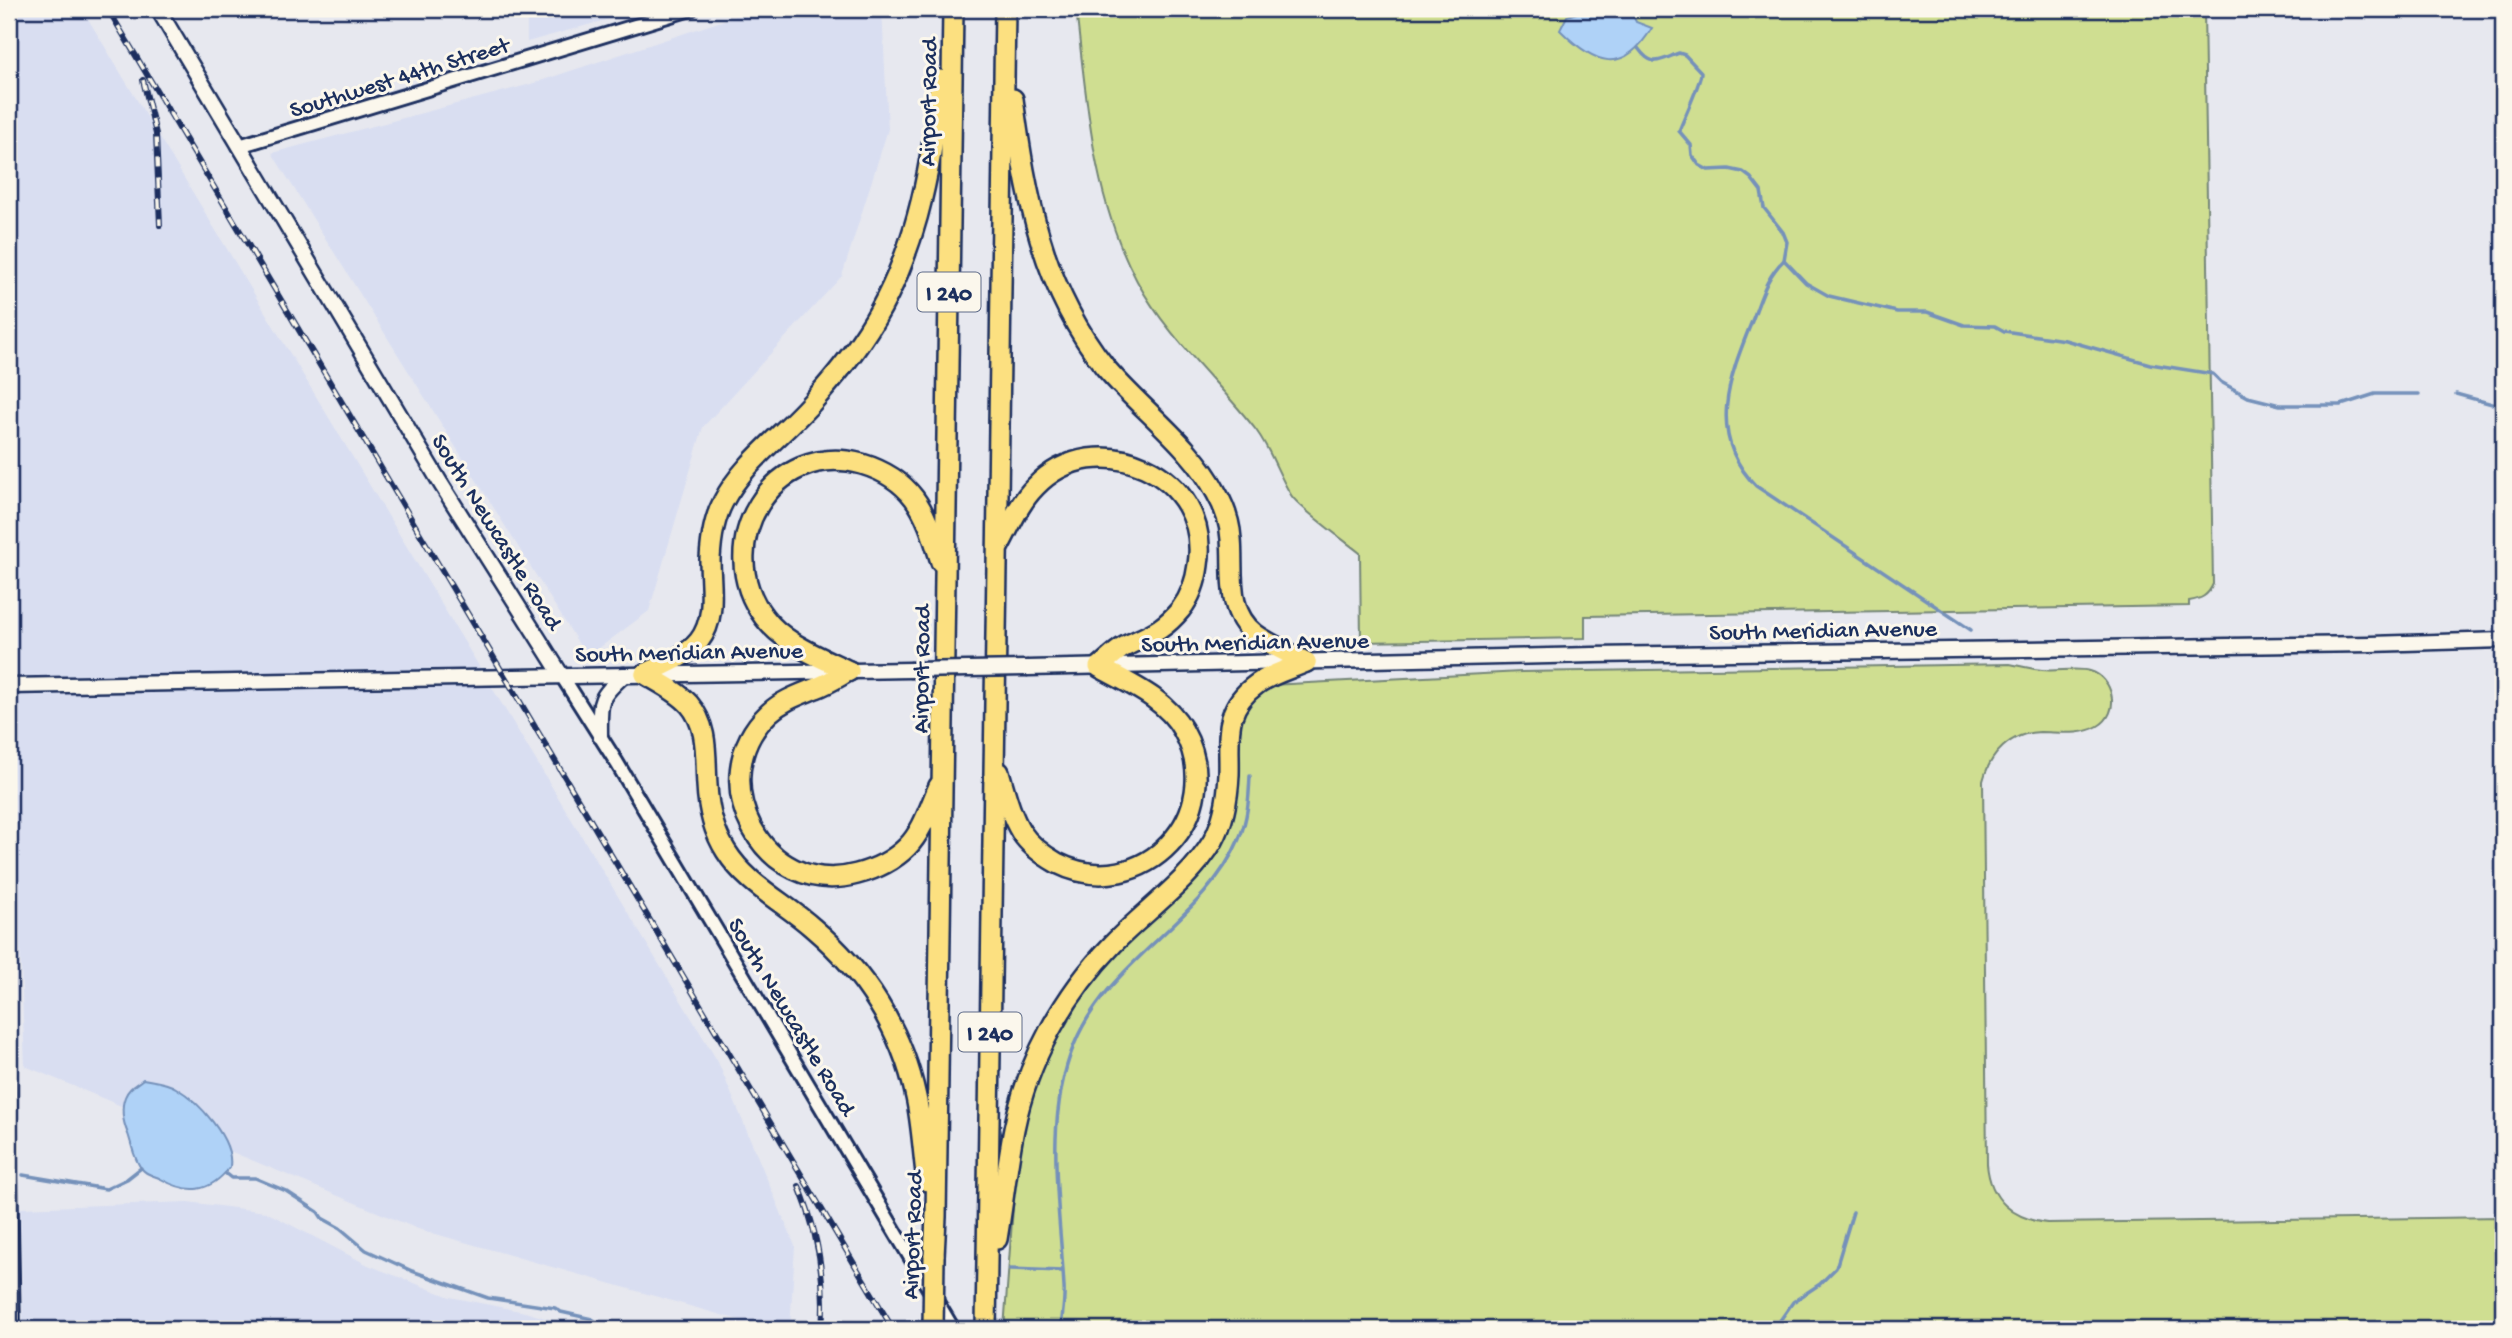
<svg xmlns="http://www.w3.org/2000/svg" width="2512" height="1338" font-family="'Gochi Hand',sans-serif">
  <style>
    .built { fill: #d9def1 }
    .green { fill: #cfde91; stroke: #758678; stroke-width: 2 }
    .water { fill: #afd2f7; stroke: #7491ba; stroke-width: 2 }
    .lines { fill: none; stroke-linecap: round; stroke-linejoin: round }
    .stream { stroke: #7491ba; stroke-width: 3.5 }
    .minor-casing { stroke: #1b2f5e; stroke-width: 16 }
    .tertiary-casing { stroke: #1b2f5e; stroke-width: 18 }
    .secondary-casing { stroke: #1b2f5e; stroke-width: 19 }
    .motorway-casing { stroke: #1b2f5e; stroke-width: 24 }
    .minor { stroke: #fbf7ec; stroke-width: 10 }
    .tertiary { stroke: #fbf7ec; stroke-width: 12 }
    .secondary { stroke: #fbf7ec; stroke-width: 14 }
    .motorway { stroke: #fce080; stroke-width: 19 }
    .rail-casing { stroke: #1b2f5e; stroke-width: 6 }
    .rail { stroke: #fbf7ec; stroke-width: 3.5; stroke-dasharray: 10; stroke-linecap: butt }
    .secondary-bridge-casing { stroke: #1b2f5e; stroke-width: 19; stroke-linecap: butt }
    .motorway-bridge-casing { stroke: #1b2f5e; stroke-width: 24; stroke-linecap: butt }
    .secondary-bridge { stroke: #fbf7ec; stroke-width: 14 }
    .motorway-bridge { stroke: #fce080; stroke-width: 19 }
    .labels { text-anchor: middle; stroke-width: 6; stroke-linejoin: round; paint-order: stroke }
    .shield { fill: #fbf7ec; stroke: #5e6b89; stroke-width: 2 }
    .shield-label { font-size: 23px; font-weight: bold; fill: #1b2f5e }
    .street-label { font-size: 24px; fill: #1b2f5e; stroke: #fbf7ec }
  </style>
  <rect width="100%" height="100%" fill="#e7e8ef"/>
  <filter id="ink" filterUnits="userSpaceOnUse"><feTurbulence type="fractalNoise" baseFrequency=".0143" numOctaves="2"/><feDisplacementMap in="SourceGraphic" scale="14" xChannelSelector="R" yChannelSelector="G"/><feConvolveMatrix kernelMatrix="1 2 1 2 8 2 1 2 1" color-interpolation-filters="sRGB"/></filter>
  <g filter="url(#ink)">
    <g class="built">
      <path d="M9 9H82L718 1062 795 1246 790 1329H771L418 1229 25 1066 9 670Z"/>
      <path d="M527 9H645L527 42Z"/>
      <path d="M758 9H882L888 129 842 276 703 427 649 611 587 657 272 153 531 84Z"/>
      <path d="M188 1202 266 1212 368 1265 450 1297 525 1312 583 1329H23L20 1208Z"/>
    </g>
    <g class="green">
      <path d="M1076 9H2204L2213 584C2208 596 2201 599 2189 601V606L1585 616V638L1361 642 1360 553C1345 541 1299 508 1291 495 1278 474 1271 450 1256 430 1217 380 1167 337 1137 281 1092 197 1087 102 1076 9Z"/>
      <path d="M2010 664C2020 666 2031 669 2042 670 2057 672 2075 667 2090 671 2114 678 2121 713 2098 726 2081 736 2059 732 2040 732 2010 733 1990 754 1983 781L1987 1164C1990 1200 2013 1219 2047 1223L2503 1217V1329H1004L1014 1194 1012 1180 1019 1128 1044 1056 1090 979 1208 859 1240 709 1270 685 1521 672Z"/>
    </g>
    <g class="water">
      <path d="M1590 9H1630L1636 22 1652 28C1623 76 1595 65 1560 30L1567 16Z"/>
      <path d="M143 1079C153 1081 167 1082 176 1088 198 1101 234 1139 230 1167 209 1194 188 1194 161 1179 154 1175 148 1176 142 1169 134 1161 132 1145 128 1134 123 1122 120 1110 125 1097 129 1087 136 1085 143 1079Z"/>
    </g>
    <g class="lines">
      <g class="stream">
        <path d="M1638 48C1653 69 1660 60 1679 53L1685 55 1701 72C1702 80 1683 120 1679 131L1691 145 1692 155 1699 165 1708 170 1729 169 1743 172 1751 178 1761 191 1764 208 1783 232 1787 242 1784 260 1806 283 1829 296 1897 312H1927L1964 325 1995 326 2004 331 2065 340 2150 364 2213 374 2221 382 2248 397 2280 405H2341L2375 394H2419"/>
        <path d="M1784 260C1766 277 1761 298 1752 321 1729 378 1706 436 1756 486L1971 630"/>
        <path d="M2456 394 2503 407"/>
        <path d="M226 1174 231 1178H255L286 1191 318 1212 322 1218 340 1228 366 1250 412 1271 488 1298 555 1308 561 1312 592 1319 601 1325 623 1329"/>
        <path d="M23 1175 106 1189 127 1179 141 1168"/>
        <path d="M1010 1269 1062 1271"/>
        <path d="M1061 1329C1062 1315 1065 1301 1064 1287 1060 1207 1043 1122 1074 1045 1108 960 1205 920 1239 839 1248 819 1249 797 1250 776"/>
        <path d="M1774 1329 1793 1302 1820 1284 1836 1268 1853 1212"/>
      </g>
      <defs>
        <path id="minor" d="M9 1075 14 1329"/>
        <g id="tertiary">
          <path d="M239 146 691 9"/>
          <path d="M562 676 617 763 953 1329"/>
        </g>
        <g id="secondary">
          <path d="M158 9 441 484 562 676"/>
          <path d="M1028 668 1593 655 2371 644 2503 640"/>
          <path d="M9 686 910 670"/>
          <path d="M600 736C600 701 597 699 624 675"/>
        </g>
        <g id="motorway">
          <path d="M1013 99C1026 196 1042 287 1105 367 1140 409 1192 445 1217 494 1225 508 1230 524 1231 539 1234 571 1225 611 1255 634 1270 645 1289 653 1306 662"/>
          <path d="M849 671C820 657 784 644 764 617 710 546 772 439 862 464 882 470 901 481 914 498 928 517 934 540 941 562"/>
          <path d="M849 671C838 677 827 684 816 688 799 695 783 700 769 713 700 778 763 900 857 874 876 869 893 861 907 847 923 831 930 806 939 786"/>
          <path d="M645 674C663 665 686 657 699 641 717 618 710 586 710 559 711 539 714 519 723 502 744 461 785 434 815 399 831 381 847 362 861 341 914 265 932 171 940 80"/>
          <path d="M645 674C660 683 677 691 689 704 709 727 705 757 707 785 708 808 714 832 726 851 747 885 784 902 813 928 865 972 902 1030 916 1097 922 1124 923 1153 927 1181"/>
          <path d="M999 772C1005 792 1010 814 1021 832 1030 846 1043 855 1057 863 1142 906 1230 813 1183 730 1166 699 1130 684 1099 667 1107 661 1115 652 1124 647 1148 635 1162 632 1181 609 1191 596 1196 581 1198 565 1212 474 1097 422 1035 487 1019 503 1010 526 999 546"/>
          <path d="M997 1239C1003 1203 1007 1165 1014 1129 1028 1059 1064 995 1113 944 1145 911 1190 880 1213 841 1224 821 1228 797 1229 774 1230 737 1222 709 1257 684 1271 674 1290 669 1306 662"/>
          <path d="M934 1256 936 1217 953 9"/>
          <path d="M986 1329 1005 9"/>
        </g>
      </defs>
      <use href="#minor" class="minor-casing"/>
      <use href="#tertiary" class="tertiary-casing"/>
      <use href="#secondary" class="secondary-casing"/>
      <use href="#motorway" class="motorway-casing"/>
      <use href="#minor" class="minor"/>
      <use href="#tertiary" class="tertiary"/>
      <use href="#secondary" class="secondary"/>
      <use href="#motorway" class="motorway"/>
      <defs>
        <g id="rail">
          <path d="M108 9 893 1329"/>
          <path d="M143 80 156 134 160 225"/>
          <path d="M799 1186C818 1232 826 1279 822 1329"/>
        </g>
      </defs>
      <use href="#rail" class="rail-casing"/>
      <use href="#rail" class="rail"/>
      <defs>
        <path id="secondary-bridge" d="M910 670 1028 668"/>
        <path id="motorway-bridge" d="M933 1329 934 1256"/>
      </defs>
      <use href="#secondary-bridge" class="secondary-bridge-casing"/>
      <use href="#motorway-bridge" class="motorway-bridge-casing"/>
      <use href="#secondary-bridge" class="secondary-bridge"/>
      <use href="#motorway-bridge" class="motorway-bridge"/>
    </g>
  </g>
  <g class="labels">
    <g class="shield">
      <rect x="917.5" y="272.5" width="63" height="39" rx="5"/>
      <rect x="958.5" y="1012.5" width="63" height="39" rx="5"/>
    </g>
    <g class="shield-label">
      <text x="949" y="300">I 240</text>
      <text x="990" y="1040">I 240</text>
    </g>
    <g class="street-label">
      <text transform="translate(399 76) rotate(-17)" y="8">Southwest 44th Street</text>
      <text transform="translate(927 102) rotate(-89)" y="8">Airport Road</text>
      <text transform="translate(498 531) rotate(58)" y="8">South Newcastle Road</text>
      <text transform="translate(1823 629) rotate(-1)" y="8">South Meridian Avenue</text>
      <text transform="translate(1255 641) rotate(-1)" y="8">South Meridian Avenue</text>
      <text transform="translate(689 651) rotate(-1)" y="8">South Meridian Avenue</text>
      <text transform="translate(920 669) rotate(-89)" y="8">Airport Road</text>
      <text transform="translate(793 1016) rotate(59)" y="8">South Newcastle Road</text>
      <text transform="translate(911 1235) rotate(-88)" y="8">Airport Road</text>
    </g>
  </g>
  <rect width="2512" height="1338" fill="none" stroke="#fbf7ec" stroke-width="35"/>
  <rect x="18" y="18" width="2477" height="1303" fill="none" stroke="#1b2f5e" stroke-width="2.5" filter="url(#ink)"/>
</svg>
